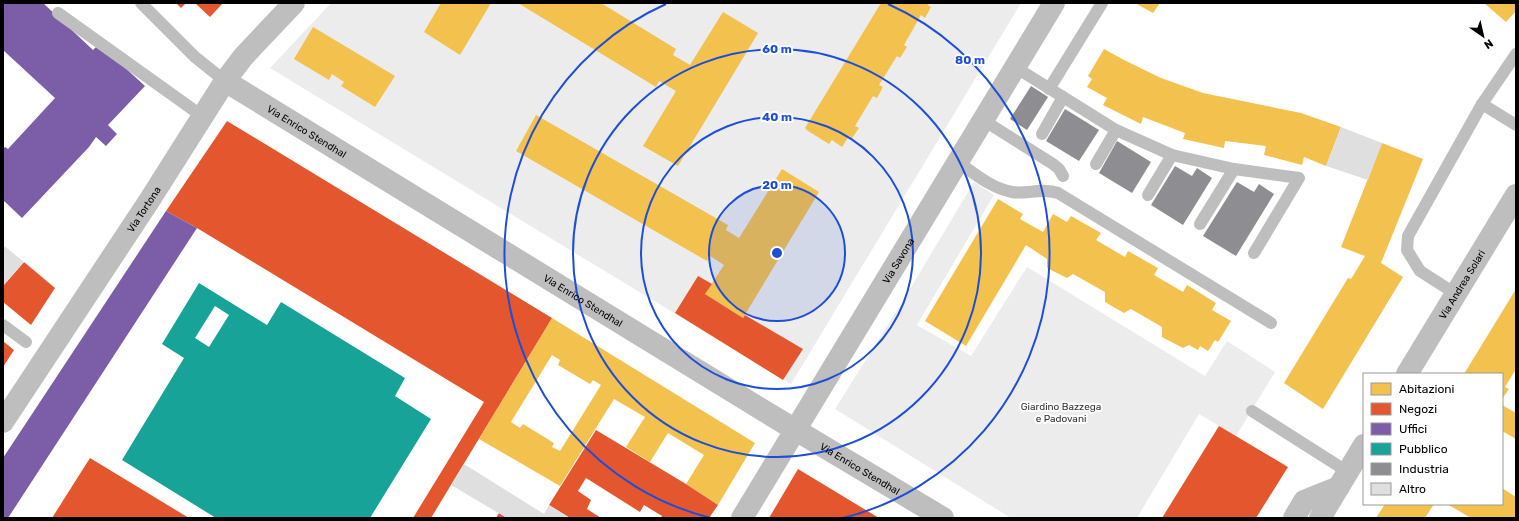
<svg xmlns="http://www.w3.org/2000/svg" width="1519" height="521" font-family="Rubik,sans-serif">
  <style>
    .green { fill: #ececec }
    .homes { fill: #f2c14e; fill-rule: evenodd }
    .shops { fill: #e4572e }
    .offices { fill: #7b5ea7 }
    .public { fill: #17a398; fill-rule: evenodd }
    .industry { fill: #8d8d92 }
    .building { fill: #dfdfdf }
    .lines { fill: none; stroke-linecap: round; stroke-linejoin: round }
    .service { stroke: #bebebe; stroke-width: 12 }
    .minor { stroke: #bebebe; stroke-width: 22 }
    .tertiary { stroke: #bebebe; stroke-width: 22 }
    .tram { stroke: #bebebe; stroke-width: 1 }
    .ring { fill: none; stroke: #1d4ed8; stroke-width: 2 }
    .labels { text-anchor: middle; stroke-width: 4; stroke-linejoin: round; paint-order: stroke }
    .street-label { font-size: 10px; fill: #000; stroke: #fff }
    .park-label { font-size: 10px; fill: #333; stroke: #fff }
    .centre { fill: #1d4ed8; stroke: #fff; stroke-width: 2 }
    .ring-label { font-size: 12px; text-anchor: middle; font-weight: bold; fill: #1d4ed8; stroke: #fff; stroke-width: 4; stroke-linejoin: round; paint-order: stroke }
  </style>
  <rect width="100%" height="100%" fill="#fff"/>
  <g class="green">
    <path d="M331 3H1021L791 384 270 68Z"/>
    <path d="M974 182 994 195 917 325 971 356 1027 267 1205 376 1227 341 1275 372 1236 436 1199 414 1137 518H1011L835 409 901 304Z"/>
  </g>
  <g class="homes">
    <path d="M441 3H491L460 55 424 32Z"/>
    <path d="M518 3H601L676 49 673 55 690 65 723 12 758 33 678 166 643 146 676 91 659 81 656 87Z"/>
    <path d="M881 3H929L928 5 931 7 925 18 921 15 904 45 907 47 900 58 897 56 879 85 883 87 877 98 873 96 855 126 859 128 852 138 849 136 842 147 832 140 829 144 808 131 805 128Z"/>
    <path d="M1135 3H1160L1153 13Z"/>
    <path d="M1484 3H1516V11L1506 22Z"/>
    <path d="M313 27 395 76 375 107 341 86 344 82 332 74 329 80 294 59Z"/>
    <path d="M1104 49 1124 60 1161 78 1203 93 1301 113 1341 127 1326 166 1304 157 1302 165 1264 155 1266 146 1225 141 1224 148 1183 139 1185 133 1143 117 1141 124 1103 105 1107 98 1087 87 1092 79 1088 76Z"/>
    <path d="M536 115 728 225 726 230 739 238 782 169 819 192 743 318 705 294 724 265 710 256 707 261 516 151Z"/>
    <path d="M1382 143 1423 159 1381 263 1403 277 1323 409 1284 383 1348 278 1351 279 1365 256 1341 247Z"/>
    <path d="M998 199 1023 214 1020 219 1043 232 1053 214 1067 222 1071 216 1101 233 1096 240 1125 257 1128 251 1158 268 1154 275 1183 292 1187 285 1216 303 1212 310 1231 321 1218 342 1215 340 1208 351 1200 346 1198 350 1189 345 1183 348 1162 337V327L1131 309 1124 313 1105 302V292L1073 274 1067 278 1047 268V259L1026 245 966 346 925 321Z"/>
    <path d="M1516 289V369L1505 387 1509 389 1502 399V374H1464Z"/>
    <path d="M552 318 755 443 718 505 686 484 704 455 668 433 650 462 626 447 645 417 614 399 560 486 479 439ZM552 355 560 360 558 365 590 384 593 380 601 385 560 451 552 447 554 443 523 424 520 428 511 422Z"/>
    <path d="M1502 405 1516 413V439L1502 431Z"/>
    <path d="M1502 488 1516 497V518H1471L1447 504H1502Z"/>
    <path d="M1385 504H1434L1425 518H1376Z"/>
  </g>
  <g class="shops">
    <path d="M176 3H186L181 8Z"/>
    <path d="M195 3H223L210 17Z"/>
    <path d="M227 121 552 318 431 518H413L484 402 197 228 166 211Z"/>
    <path d="M24 262 55 288 31 325 3 302V286Z"/>
    <path d="M698 276 712 284 705 294 743 318 745 315 803 349 783 380 675 313Z"/>
    <path d="M3 341 14 350 3 367Z"/>
    <path d="M1219 426 1288 467 1256 518H1162Z"/>
    <path d="M596 430 686 484 718 505 709 518H661L662 516 644 505 640 512 586 478 578 491 591 500 587 509 601 518H570L549 505Z"/>
    <path d="M90 458 189 518H52Z"/>
    <path d="M798 469 879 518H769Z"/>
    <path d="M499 513 507 518H496Z"/>
  </g>
  <g class="offices">
    <path d="M4 3H43L93 50 99 44 145 86 108 125 117 134 106 146 96 137 89 147 22 218 3 200V149L5 147 8 149 55 98 3 50V4Z"/>
    <path d="M166 211 197 228 8 518H3V458Z"/>
  </g>
  <path class="public" d="M199 283 267 325 281 302 405 378 395 396 431 419 370 518H216L122 460 184 358 162 344ZM215 306 229 315 209 347 195 338Z"/>
  <g class="industry">
    <path d="M1031 86 1048 97 1027 130 1010 119Z"/>
    <path d="M1065 109 1099 130 1079 161 1046 141Z"/>
    <path d="M1117 141 1151 162 1132 193 1099 173Z"/>
    <path d="M1175 166 1192 176 1197 168 1212 178 1183 225 1151 205Z"/>
    <path d="M1237 182 1254 192 1259 184 1274 194 1236 256 1203 236Z"/>
  </g>
  <g class="building">
    <path d="M1341 127 1382 143 1368 180 1326 166Z"/>
    <path d="M3 245 24 262 3 286Z"/>
    <path d="M464 464 544 514 549 505 570 518H507L451 485Z"/>
  </g>
  <g class="lines">
    <g class="service">
      <path d="M141 3 195 57 225 81"/>
      <path d="M58 13 202 116"/>
      <path d="M1015 67 1116 130 1172 155 1234 169 1299 178 1254 253"/>
      <path d="M1049 89 1102 3"/>
      <path d="M1482 104 1516 125"/>
      <path d="M983 120 1053 164 1059 169 1063 176"/>
      <path d="M1042 134 1063 97"/>
      <path d="M958 162C975 174 991 188 1012 192 1027 195 1041 187 1058 193L1271 323"/>
      <path d="M1096 164 1116 130"/>
      <path d="M1148 195 1172 155"/>
      <path d="M1200 224 1234 169"/>
      <path d="M1456 294 1420 271 1407 250 1408 236 1482 104 1516 54"/>
      <path d="M3 325 26 342"/>
      <path d="M1252 411 1348 472"/>
    </g>
    <g class="minor">
      <path id="s1" d="M225 81 774 417 943 518"/>
      <path id="s2" d="M3 422 149 201 225 81 243 57 294 3"/>
      <path id="s3" d="M742 518 1054 3"/>
    </g>
    <g class="tertiary">
      <path id="s4" d="M1407 374 1516 195"/>
      <path d="M1294 518 1304 501 1339 487"/>
      <path d="M1320 518 1364 445"/>
    </g>
    <g class="tram">
      <path d="M1402 374 1516 186"/>
      <path d="M1413 374 1516 206"/>
      <path d="M1314 518 1364 436"/>
      <path d="M1325 518 1364 455"/>
    </g>
  </g>
  <circle cx="777" cy="253" r="68" fill="#1d4ed8" fill-opacity=".12"/>
  <g class="ring">
    <circle cx="777" cy="253" r="68"/>
    <circle cx="777" cy="253" r="136"/>
    <circle cx="777" cy="253" r="204"/>
    <path d="M711 518A273 273 0 0 1 666 4M888 4A273 273 0 0 1 843 518"/>
  </g>
  <g class="labels">
    <g class="street-label">
      <text dy="4" stroke="none"><textPath href="#s1" startOffset="96">Via Enrico Stendhal</textPath></text>
      <text dy="4" stroke="none"><textPath href="#s2" startOffset="255">Via Tortona</textPath></text>
      <text dy="4" stroke="none"><textPath href="#s3" startOffset="301">Via Savona</textPath></text>
      <text dy="4" stroke="none"><textPath href="#s4" startOffset="105">Via Andrea Solari</textPath></text>
      <text dy="4" stroke="none"><textPath href="#s1" startOffset="420">Via Enrico Stendhal</textPath></text>
      <text dy="4" stroke="none"><textPath href="#s1" startOffset="744">Via Enrico Stendhal</textPath></text>
    </g>
    <g class="park-label">
      <text x="1061" y="410">Giardino Bazzega<tspan x="1061" dy="12">e Padovani</tspan></text>
    </g>
  </g>
  <circle cx="777" cy="253" r="6" class="centre"/>
  <g class="ring-label">
    <text x="777" y="53">60 m</text>
    <text x="970" y="64">80 m</text>
    <text x="777" y="121">40 m</text>
    <text x="777" y="189">20 m</text>
  </g>
  <rect width="1519" height="521" fill="none" stroke="#000000" stroke-width="8"/>
  <rect x="1363" y="373" width="140" height="132" fill="#ffffff" stroke="#999999"/>
  <rect x="1371" y="383" width="20" height="12" fill="#f2c14e" stroke="#999999"/>
  <text x="1399" y="393" font-size="12" fill="#000000">Abitazioni</text>
  <rect x="1371" y="403" width="20" height="12" fill="#e4572e" stroke="#999999"/>
  <text x="1399" y="413" font-size="12" fill="#000000">Negozi</text>
  <rect x="1371" y="423" width="20" height="12" fill="#7b5ea7" stroke="#999999"/>
  <text x="1399" y="433" font-size="12" fill="#000000">Uffici</text>
  <rect x="1371" y="443" width="20" height="12" fill="#17a398" stroke="#999999"/>
  <text x="1399" y="453" font-size="12" fill="#000000">Pubblico</text>
  <rect x="1371" y="463" width="20" height="12" fill="#8d8d92" stroke="#999999"/>
  <text x="1399" y="473" font-size="12" fill="#000000">Industria</text>
  <rect x="1371" y="483" width="20" height="12" fill="#dfdfdf" stroke="#999999"/>
  <text x="1399" y="493" font-size="12" fill="#000000">Altro</text>
  <g transform="translate(1483 36) rotate(146)" stroke="#ffffff" stroke-width="3" paint-order="stroke">
  <path d="M0-3L7 15L0 10L-7 15Z" fill="#000000"/>
  <text y="-6" font-size="11" font-weight="bold" text-anchor="middle" fill="#000000">N</text>
  </g>
</svg>
